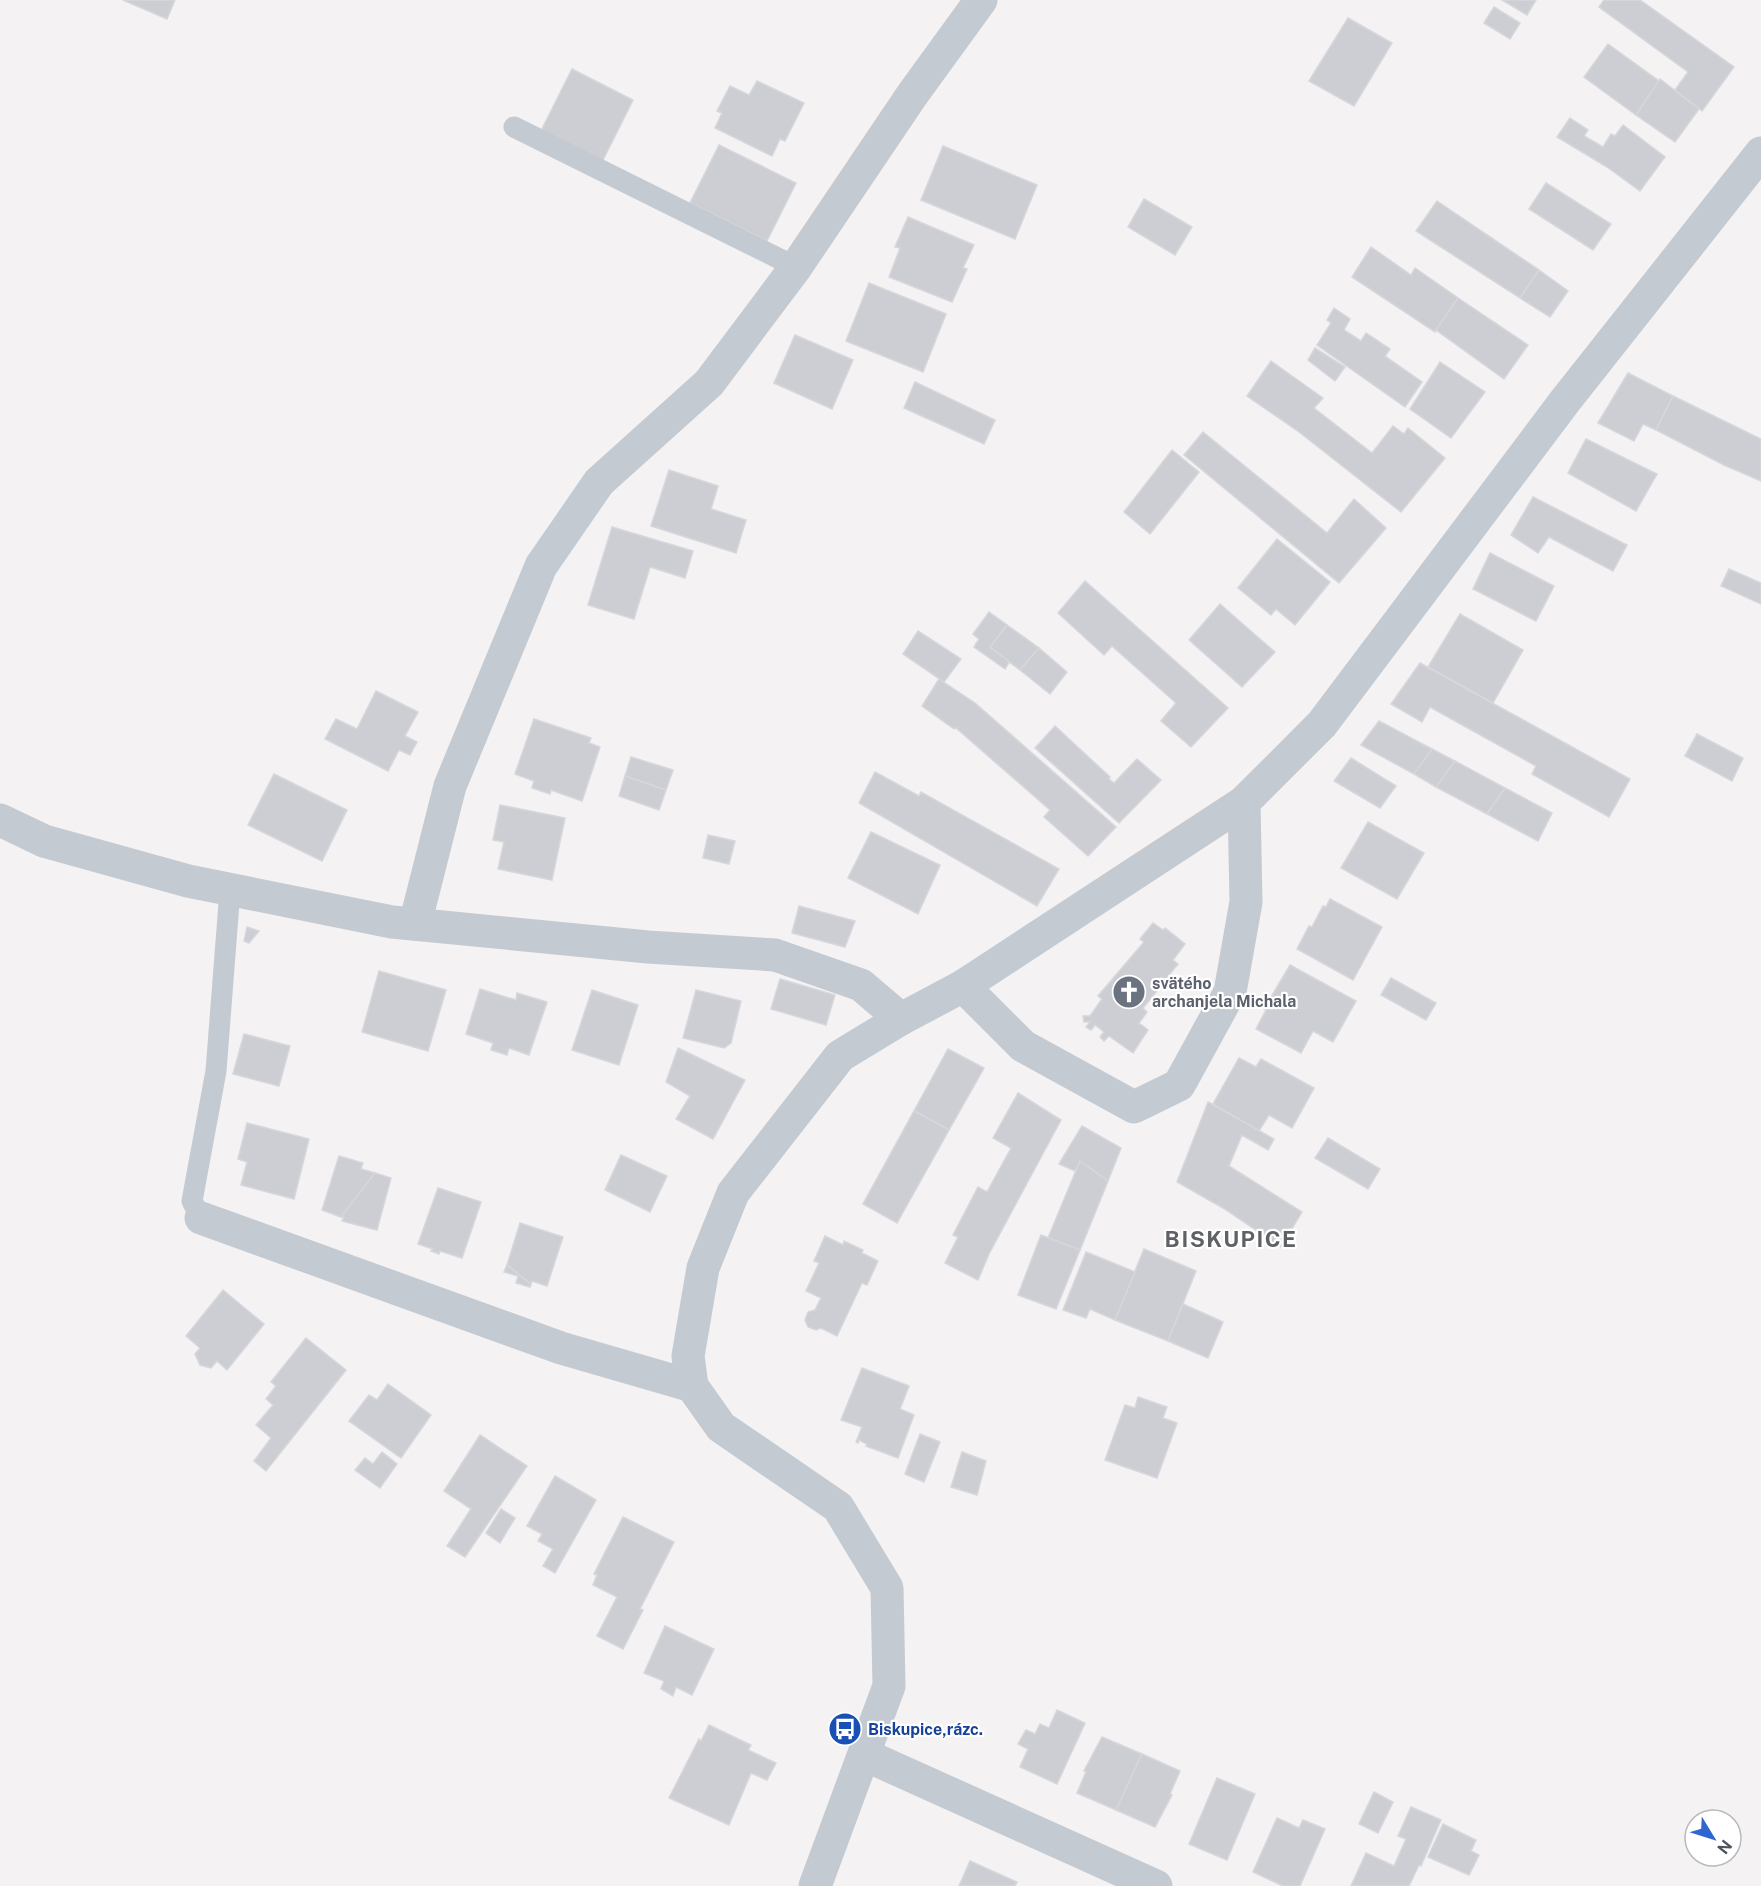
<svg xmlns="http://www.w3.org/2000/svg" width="1761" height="1886" font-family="'Public Sans',sans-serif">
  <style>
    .building { fill: #cdced3; stroke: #d6d7dc; stroke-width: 1.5 }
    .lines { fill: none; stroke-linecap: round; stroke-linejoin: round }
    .service { stroke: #c4cad1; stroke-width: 21 }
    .minor { stroke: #c4cad1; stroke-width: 33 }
    .tertiary { stroke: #c4cad1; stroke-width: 33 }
    .labels { text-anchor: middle; stroke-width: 4.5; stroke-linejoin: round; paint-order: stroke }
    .worship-label { font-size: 16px; font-weight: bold; fill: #5b616d; stroke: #fff; text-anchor: start }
    .transit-label { font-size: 16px; font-weight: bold; fill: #164399; stroke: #fff; text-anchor: start }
    .district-label { font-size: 22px; font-weight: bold; letter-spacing: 1.5px; fill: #5f6166; stroke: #fff }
  </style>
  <rect width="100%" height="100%" fill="#f4f2f2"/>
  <g class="building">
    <path d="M123 0H175L167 19Z"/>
    <path d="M1502 0H1536L1527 15Z"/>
    <path d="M1604 0H1640L1734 67 1702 111 1675 90 1688 72 1599 7Z"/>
    <path d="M1494 7 1520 23 1510 39 1484 23Z"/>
    <path d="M1348 18 1392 43 1354 106 1309 81Z"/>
    <path d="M1608 44 1659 81 1636 115 1584 77Z"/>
    <path d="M572 69 633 100 601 164 540 133Z"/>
    <path d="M1660 79 1699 109 1675 142 1636 115Z"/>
    <path d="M757 81 804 103 785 141 780 139 772 156 715 128 722 113 717 111 730 86 749 95Z"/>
    <path d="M1570 118 1588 130 1584 136 1603 147 1611 134 1615 136 1623 125 1665 157 1640 191 1607 167 1557 137Z"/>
    <path d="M719 145 796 183 767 241 690 203Z"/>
    <path d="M943 146 1037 185 1015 239 921 200Z"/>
    <path d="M1546 183 1611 224 1593 250 1529 209Z"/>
    <path d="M1144 199 1192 227 1175 255 1128 227Z"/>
    <path d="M1437 201 1539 270 1520 298 1416 231Z"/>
    <path d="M908 217 974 245 963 268 967 269 952 302 889 277 900 248 895 247Z"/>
    <path d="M1371 247 1411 275 1415 268 1458 298 1435 332 1352 277Z"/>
    <path d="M1539 270 1568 291 1550 317 1520 298Z"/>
    <path d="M869 283 946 314 923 372 846 341Z"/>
    <path d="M1458 298 1528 345 1504 379 1436 330Z"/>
    <path d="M1334 308 1350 319 1344 330 1361 341 1366 333 1390 349 1385 356 1422 382 1405 407 1317 345 1331 323 1327 320Z"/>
    <path d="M795 335 853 360 832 409 774 383Z"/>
    <path d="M1315 348 1345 367 1335 381 1308 360Z"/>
    <path d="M1271 361 1323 398 1314 408 1372 453 1393 426 1404 434 1408 428 1445 458 1401 512 1299 432 1247 396Z"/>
    <path d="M1440 362 1485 392 1451 438 1410 409Z"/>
    <path d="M1628 373 1673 396 1656 430 1643 424 1634 441 1598 423Z"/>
    <path d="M915 382 995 420 984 444 904 408Z"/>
    <path d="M1673 396 1761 439V481L1724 465 1656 430Z"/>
    <path d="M1203 432 1327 533 1354 499 1386 528 1339 583 1184 455Z"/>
    <path d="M1586 439 1657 474 1636 511 1568 473Z"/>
    <path d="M1172 450 1199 472 1150 534 1124 512Z"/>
    <path d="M669 470 718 486 711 509 746 520 736 553 651 526Z"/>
    <path d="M1533 497 1627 545 1613 571 1549 537 1538 553 1511 535Z"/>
    <path d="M612 527 693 551 685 578 650 567 634 619 588 605Z"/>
    <path d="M1277 539 1330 582 1295 625 1276 609 1271 615 1238 588Z"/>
    <path d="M1490 553 1554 586 1536 621 1473 589Z"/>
    <path d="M1729 569 1761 583V604L1721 586Z"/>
    <path d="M1085 581 1228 708 1191 747 1161 721 1176 703 1112 646 1104 655 1058 613Z"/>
    <path d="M1220 604 1275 652 1242 687 1189 640Z"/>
    <path d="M989 612 1007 625 990 647 1010 661 1005 669 974 647 979 639 973 634Z"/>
    <path d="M1460 614 1523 650 1493 703 1428 667Z"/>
    <path d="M1007 625 1039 648 1020 670 990 647Z"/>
    <path d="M918 631 961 659 944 682 903 654Z"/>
    <path d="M1039 648 1067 672 1050 694 1020 670Z"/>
    <path d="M1420 663 1630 779 1609 817 1532 774 1536 766 1430 707 1422 722 1391 704Z"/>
    <path d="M939 679 975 703 1116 827 1088 856 1044 817 1050 810 956 728 954 729 922 706Z"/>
    <path d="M376 691 418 712 405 736 417 742 410 755 399 750 388 771 325 739 336 719 357 729Z"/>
    <path d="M534 719 591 738 589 743 600 747 582 801 551 790 550 794 532 788 534 781 515 774Z"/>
    <path d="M1379 721 1432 749 1414 774 1361 745Z"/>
    <path d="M1055 726 1110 777 1109 779 1114 783 1137 759 1161 780 1119 823 1035 748Z"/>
    <path d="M1697 734 1743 758 1732 781 1685 756Z"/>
    <path d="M1432 749 1455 761 1436 787 1414 774Z"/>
    <path d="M631 757 673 770 666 790 625 776Z"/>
    <path d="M1351 758 1396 786 1380 808 1334 781Z"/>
    <path d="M1455 761 1505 788 1487 814 1436 787Z"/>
    <path d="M875 772 919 796 921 792 1059 869 1037 906 859 803Z"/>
    <path d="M274 774 347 810 322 861 248 825Z"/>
    <path d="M625 776 666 790 659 810 619 796Z"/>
    <path d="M1505 788 1552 813 1538 841 1487 814Z"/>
    <path d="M500 805 565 818 552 880 498 869 504 842 493 840Z"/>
    <path d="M1368 822 1424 853 1397 899 1341 868Z"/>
    <path d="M871 832 940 865 918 914 848 878Z"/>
    <path d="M708 835 735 841 729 864 703 858Z"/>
    <path d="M1330 899 1382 927 1353 980 1297 949 1309 926 1312 927 1323 906 1326 907Z"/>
    <path d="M799 906 855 921 845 947 792 933Z"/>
    <path d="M1153 923 1163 930 1165 928 1185 944 1173 960 1178 964 1165 980 1167 982 1162 988 1161 986 1143 1008 1147 1012 1139 1023 1148 1030 1133 1053 1109 1036 1104 1041 1100 1037 1104 1032 1095 1025 1091 1030 1086 1027 1090 1022H1084L1083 1016H1090L1102 999 1098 996 1144 942 1140 939Z"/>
    <path d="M247 927 259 931 249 943 244 941Z"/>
    <path d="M1290 965 1356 1001 1333 1042 1313 1031 1301 1053 1256 1029 1266 1010 1264 1009Z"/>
    <path d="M379 971 446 990 428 1051 362 1032Z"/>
    <path d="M1391 978 1436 1003 1426 1020 1381 995Z"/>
    <path d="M780 979 835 995 826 1025 771 1009Z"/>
    <path d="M480 989 516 1000 517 993 547 1002 529 1055 509 1048 507 1055 491 1050 493 1043 466 1034Z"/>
    <path d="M592 990 638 1005 619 1065 572 1050Z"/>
    <path d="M696 990 741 1001 731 1043 724 1048 683 1038Z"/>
    <path d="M244 1034 290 1046 279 1086 233 1074Z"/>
    <path d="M678 1048 745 1080 713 1139 676 1119 690 1096 666 1082Z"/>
    <path d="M948 1049 984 1068 949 1130 914 1111Z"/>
    <path d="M1239 1058 1256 1067 1261 1059 1314 1088 1292 1128 1269 1115 1259 1131 1213 1104Z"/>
    <path d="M1018 1093 1061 1120 989 1254 978 1280 945 1263 958 1237 953 1235 978 1187 987 1192 1011 1148 993 1138Z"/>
    <path d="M1208 1102 1274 1139 1268 1150 1242 1135 1229 1166 1302 1212 1281 1247 1223 1208 1177 1182Z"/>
    <path d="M914 1111 949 1130 897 1223 863 1204Z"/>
    <path d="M247 1123 309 1139 294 1199 241 1185 247 1162 238 1159Z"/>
    <path d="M1082 1126 1121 1148 1108 1181 1080 1161 1075 1171 1059 1164Z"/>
    <path d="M1328 1138 1380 1169 1368 1189 1315 1158Z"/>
    <path d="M621 1155 667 1176 650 1212 605 1190Z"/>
    <path d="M339 1156 363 1163 361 1169 375 1173 341 1217 322 1210Z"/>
    <path d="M1080 1161 1108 1181 1080 1250 1048 1238Z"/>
    <path d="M375 1173 391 1178 377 1230 342 1221 344 1217H341Z"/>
    <path d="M438 1188 481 1202 462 1258 440 1251 439 1254 431 1251 433 1249 418 1244Z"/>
    <path d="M520 1223 563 1237 547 1286 532 1281 531 1284 507 1265Z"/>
    <path d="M1041 1235 1080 1250 1056 1309 1018 1295Z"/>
    <path d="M825 1236 843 1245 844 1241 863 1250 862 1253 878 1261 867 1285 862 1283 837 1336 821 1328 816 1330 808 1327 805 1320 808 1312 815 1310 821 1298 806 1291 819 1263 814 1261Z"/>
    <path d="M1144 1249 1196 1271 1168 1341 1115 1320Z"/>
    <path d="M1086 1252 1135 1272 1115 1320 1090 1309 1086 1318 1063 1310Z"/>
    <path d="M507 1265 531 1284 530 1287 516 1283 518 1276 504 1272Z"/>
    <path d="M223 1290 264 1324 227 1370 217 1361 211 1368 200 1365 195 1354 200 1348 186 1336Z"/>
    <path d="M1183 1304 1223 1322 1208 1358 1168 1341Z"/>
    <path d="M306 1338 346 1370 266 1471 254 1461 271 1438 256 1425 273 1405 266 1399 276 1386 271 1382Z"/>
    <path d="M862 1368 909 1386 900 1409 914 1415 898 1458 866 1446 867 1444 859 1440 858 1443 856 1442 862 1427 841 1420Z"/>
    <path d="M388 1384 431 1415 401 1458 349 1421 369 1395 377 1400Z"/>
    <path d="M1138 1397 1167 1407 1163 1418 1177 1423 1157 1478 1105 1460 1125 1405 1135 1408Z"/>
    <path d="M920 1434 940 1442 924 1482 905 1474Z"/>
    <path d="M480 1435 527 1466 465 1557 447 1546 471 1509 444 1491Z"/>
    <path d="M382 1452 397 1464 380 1488 355 1470 365 1458 373 1464Z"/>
    <path d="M962 1452 986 1461 977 1495 951 1487Z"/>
    <path d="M555 1476 596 1500 555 1573 543 1566 553 1549 538 1541 542 1534 527 1526Z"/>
    <path d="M501 1509 515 1518 500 1543 486 1533Z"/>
    <path d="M623 1517 674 1542 640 1609 643 1610 623 1649 597 1636 617 1597 593 1585 597 1575 594 1574Z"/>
    <path d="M665 1626 714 1649 692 1695 676 1687 673 1696 661 1689 664 1681 644 1673Z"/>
    <path d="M1057 1710 1085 1723 1057 1784 1020 1767 1028 1749 1018 1744 1026 1730 1035 1734 1040 1724 1049 1728Z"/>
    <path d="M709 1725 751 1745 748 1750 776 1763 767 1780 751 1773 729 1825 669 1798 699 1739 701 1741Z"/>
    <path d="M1102 1737 1142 1754 1116 1810 1077 1793 1086 1772 1084 1771Z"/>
    <path d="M1142 1754 1180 1771 1170 1794 1172 1795 1155 1827 1116 1810Z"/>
    <path d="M1217 1778 1255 1794 1227 1860 1189 1844Z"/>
    <path d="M1374 1792 1393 1802 1378 1833 1359 1824Z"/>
    <path d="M1411 1807 1441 1820 1421 1866 1419 1865 1409 1886H1351L1366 1853 1394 1866 1406 1839 1398 1836Z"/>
    <path d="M1277 1818 1299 1828 1303 1820 1325 1829 1300 1886H1283L1253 1872Z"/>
    <path d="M1443 1824 1476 1840 1471 1851 1479 1855 1469 1875 1428 1857Z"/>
    <path d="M970 1861 1017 1882 1015 1886H959Z"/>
  </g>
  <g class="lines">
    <g class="service">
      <path d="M514 127 796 267"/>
      <path d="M201 1218 192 1201 216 1071 230 890"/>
    </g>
    <g class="minor">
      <path d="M0 820 44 841 188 881 392 922 648 947 775 955 861 985 901 1019"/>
      <path d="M415 924 450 786 541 566 599 482 709 383 796 267 912 95 981 0"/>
      <path d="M963 986 1023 1046 1134 1107 1179 1085 1230 992 1246 902 1244 802"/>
      <path d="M201 1218 561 1348 692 1386"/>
      <path d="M865 1755 1156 1886"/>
    </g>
    <path class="tertiary" d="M815 1886 889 1686 887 1588 838 1507 721 1427 692 1386 688 1356 703 1268 733 1193 840 1056 901 1019 963 986 1244 802 1322 724 1565 401 1761 153"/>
  </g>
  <defs>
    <symbol id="church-disc" viewBox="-11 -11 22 22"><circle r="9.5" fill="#6b7280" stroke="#fff"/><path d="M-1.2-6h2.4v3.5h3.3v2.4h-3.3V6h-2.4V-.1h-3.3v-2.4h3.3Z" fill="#fff"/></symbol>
    <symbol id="bus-disc" viewBox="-11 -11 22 22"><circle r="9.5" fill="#1a4fb4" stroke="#fff"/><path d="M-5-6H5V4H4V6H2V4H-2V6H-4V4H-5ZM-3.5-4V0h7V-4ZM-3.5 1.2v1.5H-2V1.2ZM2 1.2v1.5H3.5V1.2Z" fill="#fff"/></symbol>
  </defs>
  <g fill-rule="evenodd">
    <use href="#church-disc" x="1110" y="973" width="38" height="38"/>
    <use href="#bus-disc" x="826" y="1710" width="38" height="38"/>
  </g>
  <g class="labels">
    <g class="worship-label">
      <text x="1152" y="989">svätého<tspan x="1152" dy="18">archanjela Michala</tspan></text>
    </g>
    <g class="transit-label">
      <text x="868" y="1735">Biskupice,rázc.</text>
    </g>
    <g class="district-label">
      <text x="1231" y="1247">BISKUPICE</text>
    </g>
  </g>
  <g transform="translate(1713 1838) rotate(128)"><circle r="28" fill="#ffffff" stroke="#b7babe" stroke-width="1.5"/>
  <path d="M0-4.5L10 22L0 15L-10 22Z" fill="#3066cf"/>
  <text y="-9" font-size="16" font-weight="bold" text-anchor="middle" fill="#4c535d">N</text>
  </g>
</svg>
